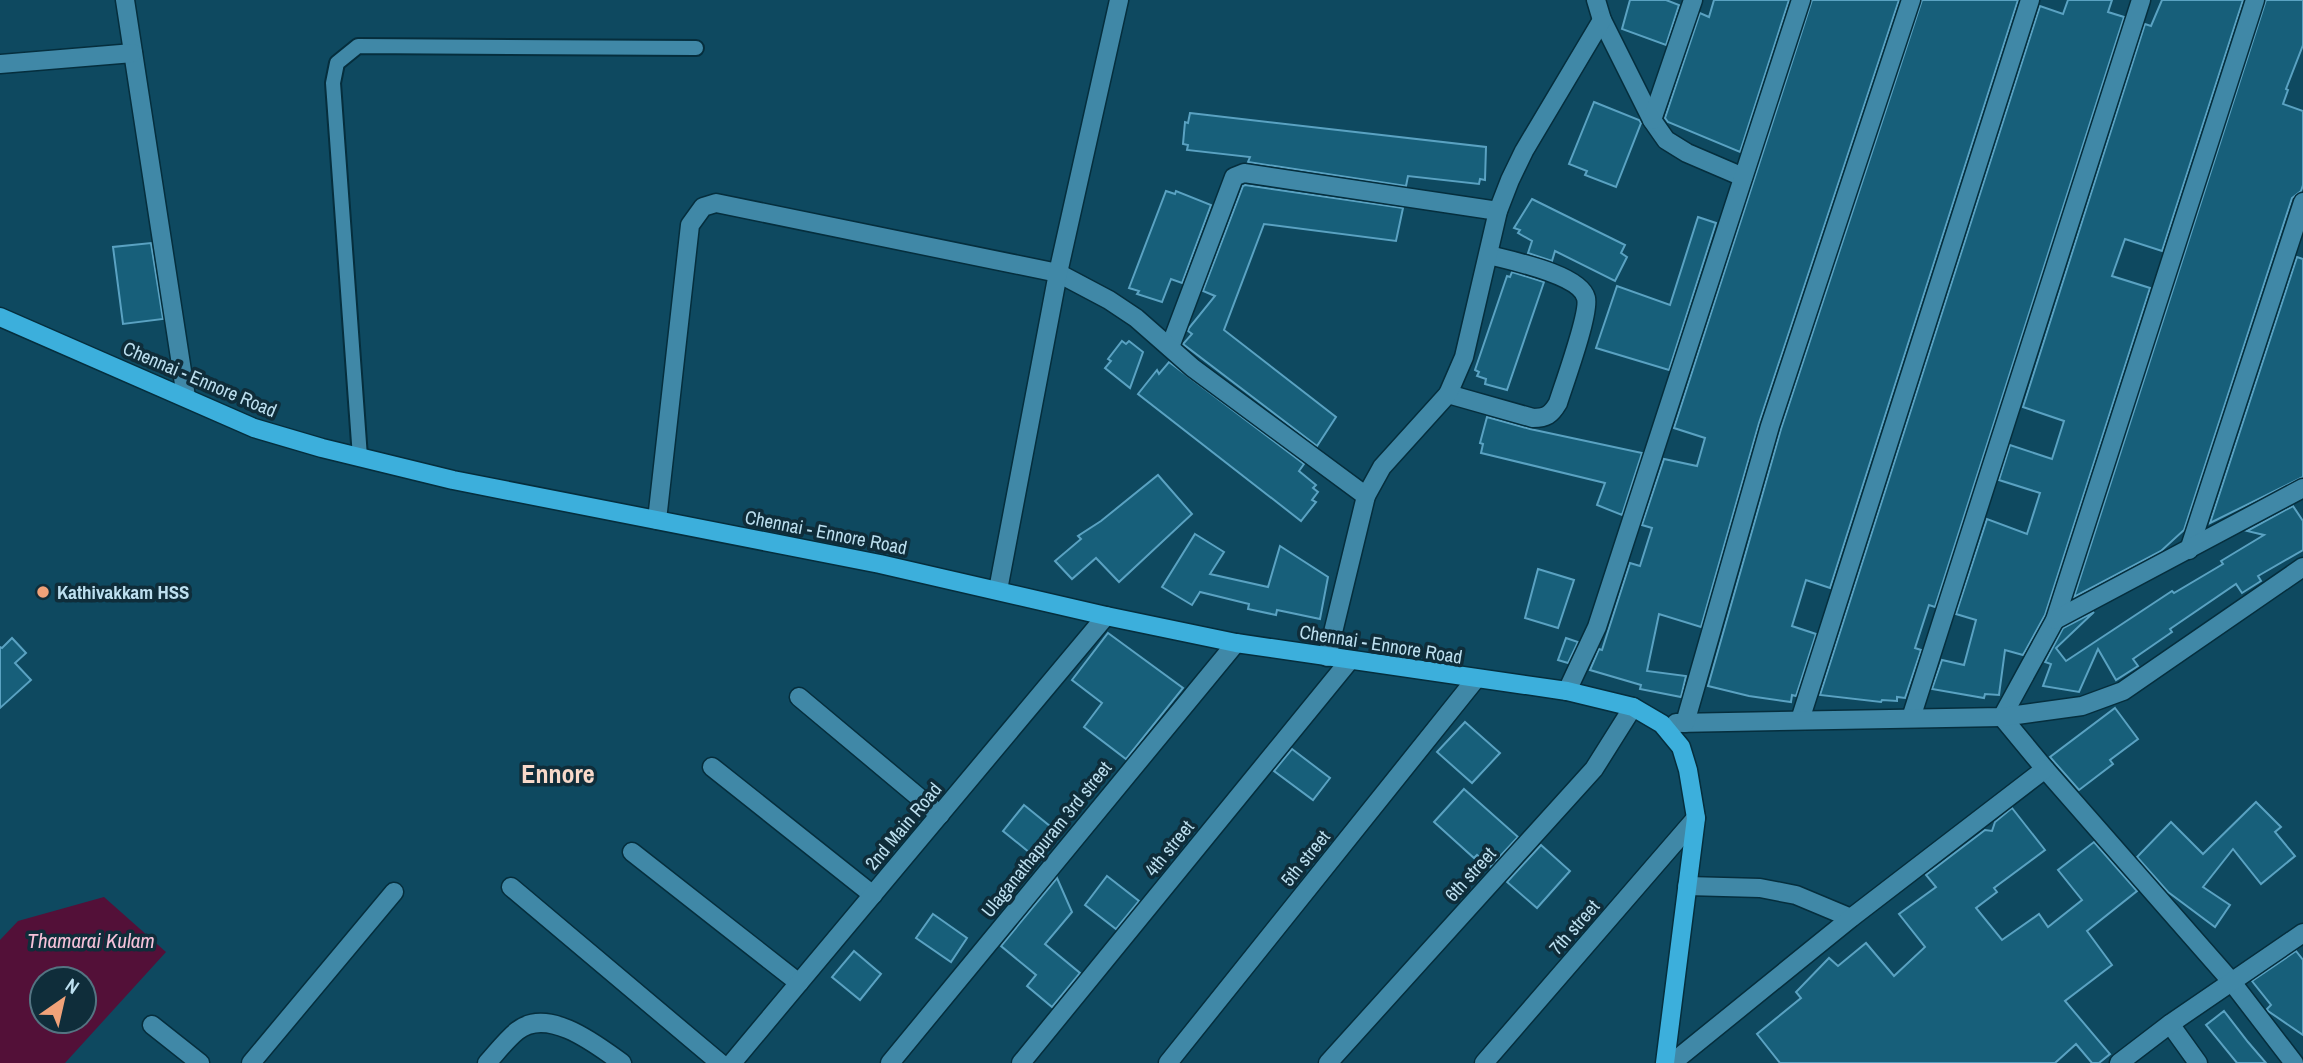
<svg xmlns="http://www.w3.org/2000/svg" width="2303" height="1063" font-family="'Archivo Narrow',sans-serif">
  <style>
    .water { fill: #531038; fill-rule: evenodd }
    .building { fill: #175f7a; stroke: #5aa2c2; stroke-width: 2 }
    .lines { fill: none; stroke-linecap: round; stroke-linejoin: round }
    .service-casing { stroke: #052e3d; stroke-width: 18 }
    .minor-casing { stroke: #052e3d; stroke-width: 21 }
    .primary-casing { stroke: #052e3d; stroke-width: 21 }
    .service { stroke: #4088a7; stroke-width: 14 }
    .minor { stroke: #4088a7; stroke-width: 18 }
    .primary { stroke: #3cafdc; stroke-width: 18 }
    .poi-dot { fill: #f0a279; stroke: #0f2d3a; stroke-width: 2.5 }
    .labels { text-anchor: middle; stroke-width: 7; stroke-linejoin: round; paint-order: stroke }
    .street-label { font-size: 19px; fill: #bcdfef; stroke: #0f2d3a }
    .poi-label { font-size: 19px; font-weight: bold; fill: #bcdfef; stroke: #0f2d3a; text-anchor: start }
    .water-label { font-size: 21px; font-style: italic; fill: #f6c2da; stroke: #0f2d3a }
    .district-label { font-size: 26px; font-weight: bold; fill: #f8d9ca; stroke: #0f2d3a }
  </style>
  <rect width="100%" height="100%" fill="#0e4960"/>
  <path class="water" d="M104 897 166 952 65 1063H0V940L18 921ZM42 979H84V1021H42Z"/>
  <g class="building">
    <path d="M1630 0H1666L1679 5 1666 45 1622 29Z"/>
    <path d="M1714 0H1789L1740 152 1668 122 1665 118 1700 13 1709 17Z"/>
    <path d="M1812 0H1899L1759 423 1701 627 1659 614 1647 671 1686 676 1681 697 1640 689 1641 685 1590 670 1599 649 1602 650 1630 563 1640 566 1652 528 1642 525 1664 459 1697 466 1705 438 1674 428Z"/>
    <path d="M1922 0H2018L1830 588 1806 580 1792 626 1816 634 1796 696 1792 695 1791 702 1749 696 1708 686 1781 429Z"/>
    <path d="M2068 0H2112L2108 12 2124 17 1935 607 1929 605 1915 648 1921 650 1905 698 1897 697V701L1882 700 1881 702 1820 695 2040 6 2063 14Z"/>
    <path d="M2162 0H2243L2162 251 2125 239 2112 276 2150 288 2045 615 2023 655 2005 650 1999 695 1985 694 1984 698 1932 689 1942 660 1964 665 1976 620 1956 614 1987 519 2027 534 2040 493 1999 480 2010 445 2052 459 2064 421 2023 407 2145 24 2151 26Z"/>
    <path d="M2266 0H2303V45L2286 89 2288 90 2283 104 2303 111V185L2301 191 2292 198 2184 530 2161 551 2074 597Z"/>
    <path d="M1594 102 1639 120 1641 123 1616 187 1585 175 1587 171 1569 164Z"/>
    <path d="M1190 113 1486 147 1485 180 1480 179 1479 184 1408 176 1406 186 1248 162 1250 157 1187 150 1188 145 1183 144 1185 122 1188 123Z"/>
    <path d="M1245 185 1403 208 1396 241 1264 224 1224 330 1336 417 1317 446 1183 344 1192 334 1188 331 1189 328 1215 296 1203 291 1243 186Z"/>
    <path d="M1166 191 1175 194 1176 191 1211 205 1182 283 1171 279 1162 302 1137 294 1139 291 1129 288Z"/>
    <path d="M1532 199 1625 245 1621 253 1627 257 1615 281 1555 251 1552 261 1528 253 1532 241 1518 233 1520 230 1514 228Z"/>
    <path d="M1698 217 1716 223 1669 370 1596 348 1617 286 1670 305Z"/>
    <path d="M151 243 163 319 123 324 113 247Z"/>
    <path d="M2297 257 2303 259V477L2210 523Z"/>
    <path d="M1512 272 1544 282 1507 390 1485 384 1486 379 1477 376 1479 372 1475 370 1507 276 1510 277Z"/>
    <path d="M1122 341 1126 344 1129 341 1143 352 1130 388 1105 368 1111 361 1108 359Z"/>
    <path d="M1169 362 1304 464 1299 471 1316 485 1313 488 1318 492 1312 500 1316 502 1301 521 1138 394 1157 370 1159 374Z"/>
    <path d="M1487 417 1530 429 1642 453 1622 515 1597 505 1605 483 1481 453 1483 444 1480 443Z"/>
    <path d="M1158 475 1192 514 1119 582 1096 558 1072 579 1055 561 1081 539 1078 536 1101 521Z"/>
    <path d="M2293 506 2303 521V550L2258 576 2261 581 2242 593 2236 584 2170 629 2172 632 2133 659 2138 666 2116 680 2098 649 2079 692 2043 686 2051 664 2045 662 2063 628 2094 612 2056 648 2066 661 2172 591 2174 593 2223 564 2221 561 2264 535 2247 531Z"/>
    <path d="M1195 534 1224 552 1210 574 1268 587 1280 546 1328 577 1320 619 1277 610 1276 615 1248 609 1249 604 1200 592 1192 605 1162 587Z"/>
    <path d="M1538 569 1574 580 1558 628 1525 618Z"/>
    <path d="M1108 633 1183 688 1126 759 1084 727 1102 703 1072 680Z"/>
    <path d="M12 638 26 653 15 663 31 680 0 708V647L2 648Z"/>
    <path d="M1566 638 1578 642 1568 663 1558 660Z"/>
    <path d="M2115 708 2138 739 2110 760 2113 764 2079 790 2050 757Z"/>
    <path d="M1465 722 1500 753 1472 783 1437 752Z"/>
    <path d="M1292 749 1330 778 1313 800 1274 771Z"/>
    <path d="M1464 789 1518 837 1490 867 1477 855 1474 858 1434 822Z"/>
    <path d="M2256 802 2281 827 2275 832 2295 856 2261 884 2233 849 2203 887 2230 905 2215 927 2168 892 2137 857 2171 822 2203 854Z"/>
    <path d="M1024 805 1056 831 1035 857 1003 831Z"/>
    <path d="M2012 808 2045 850 1994 888 1997 892 1976 908 2002 940 2039 914 2048 927 2082 900 2058 870 2094 842 2137 891 2087 931 2112 965 2065 1001 2110 1054 2099 1063H2092L2076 1044 2055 1063H1780L1757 1034 1801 998 1796 992 1829 958 1838 966 1866 943 1894 976 1925 947 1899 914 1936 887 1926 875 1985 830 1992 831 1995 822Z"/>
    <path d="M1541 845 1570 871 1537 908 1507 882Z"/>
    <path d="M1107 876 1139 901 1116 929 1085 905Z"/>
    <path d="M1057 878 1072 912 1045 944 1080 973 1052 1007 1027 986 1036 975 1001 946Z"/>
    <path d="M933 914 967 938 951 962 916 938Z"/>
    <path d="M854 951 881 974 860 1000 832 977Z"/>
    <path d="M2296 951 2303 960V1035L2268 1011 2267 1009 2271 1005 2252 981Z"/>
    <path d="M2224 1011 2248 1042 2266 1063H2237L2206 1025Z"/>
  </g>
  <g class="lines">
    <defs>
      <path id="service" d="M360 457 333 83 337 63 358 46 696 48"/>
      <g id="minor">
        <path d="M125 0 186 397"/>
        <path d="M1596 0 1602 20 1652 120 1666 140 1687 153 1743 177"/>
        <path d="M2255 0 2055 620 2002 717 2045 769 2231 981 2294 1063"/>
        <path d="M0 64 133 53"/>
        <path d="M1652 120 1693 0"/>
        <path d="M1170 347 1234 177 1244 173 1498 211"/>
        <path d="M1448 394 1533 418C1546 418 1551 415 1558 403 1564 384 1590 313 1586 298 1580 274 1511 261 1489 255"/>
        <path d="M657 520 690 225 703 207 716 203 1058 273 1109 300 1136 318 1193 368 1366 496"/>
        <path d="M2189 550 2303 202"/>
        <path d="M998 590 1058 273 1119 0"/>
        <path d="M2055 620 2303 488"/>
        <path d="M1327 657 1366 496 1382 467 1448 394 1464 357 1498 211 1510 180 1524 151 1602 20"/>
        <path d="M1567 691 1597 627 1801 0"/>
        <path d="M799 697 940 815"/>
        <path d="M1911 718 2141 0"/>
        <path d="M1800 720 2030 0"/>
        <path d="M1676 723 2002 717 2082 706 2123 691 2303 567"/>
        <path d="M1685 723 1770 426 1911 0"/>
        <path d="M712 767 873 895"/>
        <path d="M632 852 799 983"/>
        <path d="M1687 886 1760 888 1796 895 1851 918"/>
        <path d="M511 887 720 1063"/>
        <path d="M2170 1024 2198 1063"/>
        <path d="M152 1025 200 1063"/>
        <path d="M251 1063 394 892"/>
        <path d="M487 1063C497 1052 506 1040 517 1031 548 1006 597 1045 622 1063"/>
        <path d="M732 1063 1106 616"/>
        <path d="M890 1063 1236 643"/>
        <path d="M1021 1063 1350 660"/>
        <path d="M1168 1063 1475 680"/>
        <path d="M1328 1063 1594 769 1633 707"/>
        <path d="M1484 1063 1696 818"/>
        <path d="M1672 1063 1851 918 2045 769"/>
        <path d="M2119 1063 2170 1024 2303 933"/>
      </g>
      <path id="primary" d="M0 317 254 428 322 448 453 480 880 564 1106 616 1236 643 1567 691 1633 707 1662 724 1681 747 1688 770 1696 818 1665 1063"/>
    </defs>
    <use href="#service" class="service-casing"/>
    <use href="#minor" class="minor-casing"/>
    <use href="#primary" class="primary-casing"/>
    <use href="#service" class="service"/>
    <use href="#minor" class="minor"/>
    <use href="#primary" class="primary"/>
  </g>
  <circle class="poi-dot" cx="43" cy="592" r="7"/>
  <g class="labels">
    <g class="street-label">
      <text transform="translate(200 379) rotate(23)" y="7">Chennai - Ennore Road</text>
      <text transform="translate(826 532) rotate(11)" y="7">Chennai - Ennore Road</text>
      <text transform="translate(1381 644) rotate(9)" y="7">Chennai - Ennore Road</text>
      <text transform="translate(903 826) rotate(-50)" y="7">2nd Main Road</text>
      <text transform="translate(1046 839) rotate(-51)" y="7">Ulaganathapuram 3rd street</text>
      <text transform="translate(1169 848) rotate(-51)" y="7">4th street</text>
      <text transform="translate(1305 858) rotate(-51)" y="7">5th street</text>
      <text transform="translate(1470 874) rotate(-48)" y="7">6th street</text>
      <text transform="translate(1574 927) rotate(-49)" y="7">7th street</text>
    </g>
    <g class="poi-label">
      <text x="57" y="599">Kathivakkam HSS</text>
    </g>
    <g class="water-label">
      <text x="91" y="948">Thamarai Kulam</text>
    </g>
    <g class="district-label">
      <text x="558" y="783">Ennore</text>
    </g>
  </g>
  <g transform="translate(63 1000) rotate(34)"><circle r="33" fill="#0f2d3a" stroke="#547482" stroke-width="2"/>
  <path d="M0-5L12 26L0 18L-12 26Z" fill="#f0a279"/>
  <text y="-10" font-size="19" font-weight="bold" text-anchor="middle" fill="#bcdfef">N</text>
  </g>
</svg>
